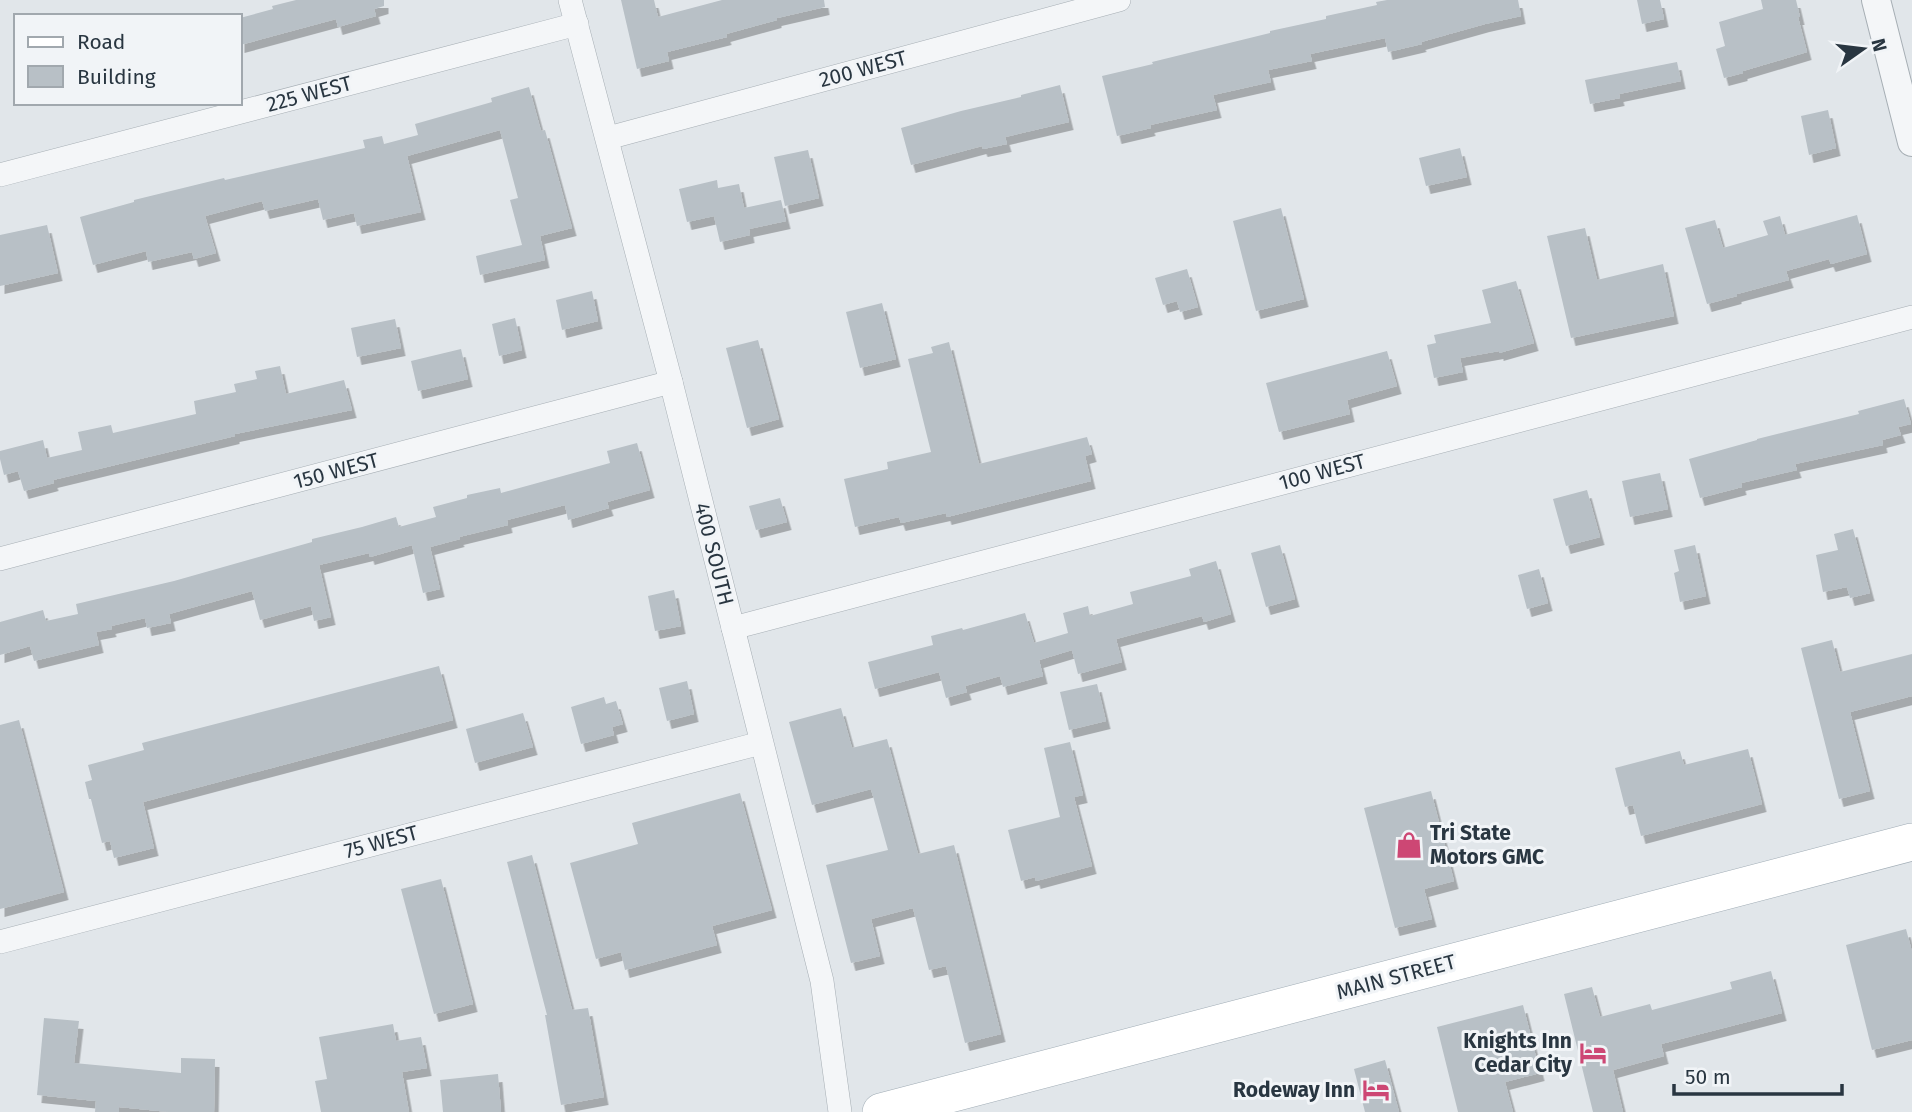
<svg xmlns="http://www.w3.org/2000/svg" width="1912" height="1112" font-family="'Fira Sans',sans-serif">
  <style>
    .building { fill: #b8c0c6; filter: url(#shadow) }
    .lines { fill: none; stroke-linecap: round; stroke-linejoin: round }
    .minor-casing { stroke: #a6aeb4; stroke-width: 24 }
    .tertiary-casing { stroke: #a6aeb4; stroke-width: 30 }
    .primary-casing { stroke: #a0acb5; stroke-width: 38 }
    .minor { stroke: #f4f6f8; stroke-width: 23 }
    .tertiary { stroke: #f4f6f8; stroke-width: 28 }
    .primary { stroke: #fff; stroke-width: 37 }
    .labels { text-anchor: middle; stroke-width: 6; stroke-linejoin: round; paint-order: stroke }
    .street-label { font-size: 21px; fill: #293641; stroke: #f1f4f7 }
    .poi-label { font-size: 21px; font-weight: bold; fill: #293641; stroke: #f1f4f7; text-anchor: end }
  </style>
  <defs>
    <filter id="shadow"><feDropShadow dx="4.5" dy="8" stdDeviation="0" flood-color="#0004"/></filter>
  </defs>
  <rect width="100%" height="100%" fill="#e1e6ea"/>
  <g class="building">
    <path d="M296 0H384V6L374 9 376 16 338 27 336 19 240 45V18L273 9 272 6Z"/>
    <path d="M621 0H654L658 17 722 0H824L825 7 777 18V20L726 34 727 37 667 52 669 61 637 69Z"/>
    <path d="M1387 0H1518L1521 16 1485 24 1421 42 1422 44 1388 52 1385 38 1310 54 1312 61 1268 70 1271 82 1213 95 1217 110 1150 125 1151 128 1117 136 1102 76 1153 64 1152 62 1270 33V31L1326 19V16L1377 5 1376 2Z"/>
    <path d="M1637 0H1660L1664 19 1642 24Z"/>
    <path d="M1761 0H1796L1800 17H1798L1807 52 1743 71V73L1724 78 1716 49 1725 46 1719 22 1763 9Z"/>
    <path d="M1677 62 1681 81 1619 94 1620 98 1590 104 1585 80Z"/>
    <path d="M1060 85 1069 122 1005 137 1007 144 983 149 982 146 911 165 901 128 961 111 1021 97V95Z"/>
    <path d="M529 87 541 131 545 130 572 228 540 236 545 260 480 275 476 256 522 245 510 200 518 198 500 130 407 156 421 212 357 226 354 213 323 220 318 199 265 211 262 201 205 216 216 253 194 259 192 252 148 262 146 251 93 265 80 217 134 202V200L224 178 225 180 365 148 363 140 382 136 384 144 418 135 415 124 492 102 491 98Z"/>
    <path d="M1828 110 1836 148 1809 155 1801 116Z"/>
    <path d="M1460 148 1467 177 1426 186 1419 158Z"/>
    <path d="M808 150 819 198 785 206 774 157Z"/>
    <path d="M717 180 718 188 739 184 744 208 781 200 786 221 749 229 750 235 720 242 714 216 687 222 679 189Z"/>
    <path d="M1281 208 1304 299 1256 311 1233 221Z"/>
    <path d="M1857 215 1867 254 1831 264 1829 259 1786 271 1789 280 1737 294V296L1707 304 1685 228 1715 220 1723 248 1768 235 1763 221 1780 216 1785 235Z"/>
    <path d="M47 225 58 273 0 286V235Z"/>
    <path d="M1585 228 1597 280 1663 264 1674 316 1571 338 1547 236Z"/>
    <path d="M1187 269 1198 307 1180 312 1177 301 1163 305 1155 278Z"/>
    <path d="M1516 281 1534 343 1499 353V351L1460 358 1463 372 1434 378 1427 345 1436 343 1434 335 1491 323 1482 290Z"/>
    <path d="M592 291 598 321 562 330 556 300Z"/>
    <path d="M882 303 896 359 860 368 846 312Z"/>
    <path d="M515 318 522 350 499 356 492 324Z"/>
    <path d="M395 319 401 348 357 357 351 328Z"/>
    <path d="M758 340 779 419 747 428 726 348Z"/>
    <path d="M949 342 979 464 1087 437 1092 454 1085 456 1091 481 947 517 946 513 901 523 899 517 855 527 844 479 888 469 887 462 931 452 908 359 933 353 931 347Z"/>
    <path d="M461 349 468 379 418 391 411 361Z"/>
    <path d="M1387 351 1397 386 1347 400 1350 414 1279 432 1266 383Z"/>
    <path d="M280 366 286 394 344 380 352 410 235 434V436L53 480 54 483 24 491 18 471 4 475 0 459V451L43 440 47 458 82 450 78 432 111 425 113 433 196 414 194 401 236 392 234 384 257 379 255 371Z"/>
    <path d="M1904 399 1911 424 1898 427 1901 435 1882 440 1883 445 1795 464 1797 470 1741 483 1742 487 1700 498 1689 459 1757 440V439L1859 414 1858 411Z"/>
    <path d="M637 443 650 490 607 502 609 508 568 520 565 505 507 520 508 525 459 537 460 539 430 547 440 589 423 593 412 545 370 557 369 553 319 565 331 617 314 621 311 606 260 620 252 591 169 614 171 623 147 628 145 618 111 626 112 629 96 632 99 645 34 661 30 646 0 655V622L43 610 46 621 78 614 76 604 174 581 312 542V539L362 527 396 517 399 527 436 517 433 507 467 498V495L500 488 501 493 610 463 607 451Z"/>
    <path d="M1660 473 1668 509 1630 517 1622 481Z"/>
    <path d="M1587 490 1600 537 1566 546 1553 499Z"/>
    <path d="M780 498 787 522 756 530 749 506Z"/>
    <path d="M1853 529 1870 593 1850 598 1847 587 1823 592 1816 555 1838 550 1834 534Z"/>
    <path d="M1280 545 1295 599 1266 607 1251 553Z"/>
    <path d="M1695 545 1706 596 1680 602 1674 573 1679 571 1674 550Z"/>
    <path d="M1216 561 1231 614 1204 622 1202 616 1116 639 1122 662 1078 674 1072 650 1039 660 1043 676 1003 687 1000 676 965 686 967 692 946 698 939 672 875 689 868 662 933 645 931 636 962 628 963 630 1025 613 1034 643 1068 633 1063 613 1088 606 1090 616 1133 604 1130 592 1191 576 1189 569Z"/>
    <path d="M1539 569 1548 603 1527 609 1518 575Z"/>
    <path d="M674 590 681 626 655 631 648 596Z"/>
    <path d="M1832 640 1840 672 1912 654V696L1850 712 1870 791 1839 799 1801 648Z"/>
    <path d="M439 666 453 720 143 802 154 848 114 858 110 841 102 843 91 799H89L85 782 92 780 88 765 144 750 142 743Z"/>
    <path d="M687 681 694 714 667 721 659 688Z"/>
    <path d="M1097 684 1106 721 1069 730 1060 692Z"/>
    <path d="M604 697 606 704 616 701 623 724 612 727 614 735 581 744 571 707Z"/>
    <path d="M841 708 852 748 887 739 918 854 954 845 1001 1034 965 1043 946 966 929 970 913 908 871 919 880 956 851 963 826 865 888 850 871 789 812 805 789 722Z"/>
    <path d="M523 713 533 747 475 763 466 729Z"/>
    <path d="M19 720 64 892 0 909V725Z"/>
    <path d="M1070 742 1083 795 1074 797 1092 866 1036 881 1035 877 1021 881 1008 830 1060 817 1044 748Z"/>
    <path d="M1748 749 1762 804 1641 836 1633 805 1625 807 1615 768 1680 751 1684 765Z"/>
    <path d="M1431 791 1454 881 1424 889 1432 919 1395 928 1364 808Z"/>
    <path d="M740 793 772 910 712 926 717 945 625 970 621 952 596 959 570 863 638 844 632 823Z"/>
    <path d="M532 855 572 1010 588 1008 604 1097 561 1105 545 1015H547L507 862Z"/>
    <path d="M441 879 473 1004 434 1014 401 889Z"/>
    <path d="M1906 929 1912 952V1040L1872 1050 1846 945Z"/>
    <path d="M1771 971 1782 1013 1661 1044 1664 1056 1613 1070 1623 1112H1593L1564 994 1592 987 1600 1017 1650 1004 1652 1010 1732 989 1730 982Z"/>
    <path d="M1523 1005 1540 1073 1505 1082 1513 1112H1458L1437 1027Z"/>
    <path d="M44 1018 79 1021 74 1063 181 1073V1058L215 1059 214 1112H169L119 1107V1112H95L96 1101 37 1095Z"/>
    <path d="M393 1024 396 1041 421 1037 427 1068 402 1072 409 1112H321L315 1081 327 1079 319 1037Z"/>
    <path d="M1385 1060 1399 1112H1365L1354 1069Z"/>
    <path d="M498 1074 501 1112H443L440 1080Z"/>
  </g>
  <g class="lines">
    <defs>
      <g id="minor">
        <path d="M570 0 671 382 822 981 840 1112"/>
        <path d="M608 138 1119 0"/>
        <path d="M0 175 577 24"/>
        <path d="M0 559 671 382"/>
        <path d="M733 628 1912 317"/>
        <path d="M0 942 761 743"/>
      </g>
      <path id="tertiary" d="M1876 0 1912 142"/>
      <path id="primary" d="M881 1112 1912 842"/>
    </defs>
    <use href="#minor" class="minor-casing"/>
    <use href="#tertiary" class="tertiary-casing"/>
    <use href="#primary" class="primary-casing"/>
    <use href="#minor" class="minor"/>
    <use href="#tertiary" class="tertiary"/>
    <use href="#primary" class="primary"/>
  </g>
  <defs>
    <symbol id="shop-bare" viewBox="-9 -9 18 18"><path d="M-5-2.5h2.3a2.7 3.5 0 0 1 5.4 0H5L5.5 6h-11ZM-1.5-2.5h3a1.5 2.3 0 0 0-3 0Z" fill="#cd4774" stroke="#f1f4f7" stroke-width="2.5" paint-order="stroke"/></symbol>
    <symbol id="hotel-bare" viewBox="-9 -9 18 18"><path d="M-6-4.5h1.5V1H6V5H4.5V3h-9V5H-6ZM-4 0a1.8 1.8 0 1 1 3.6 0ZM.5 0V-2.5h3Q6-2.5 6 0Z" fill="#cd4774" stroke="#f1f4f7" stroke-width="2.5" paint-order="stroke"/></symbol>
  </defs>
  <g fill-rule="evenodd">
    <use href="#shop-bare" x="1390" y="826" width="38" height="38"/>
    <use href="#hotel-bare" x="1574" y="1034" width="38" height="38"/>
    <use href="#hotel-bare" x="1357" y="1071" width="38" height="38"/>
  </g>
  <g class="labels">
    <g class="street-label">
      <text transform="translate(863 69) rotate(-15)" y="7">200 WEST</text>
      <text transform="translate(309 94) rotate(-15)" y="7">225 WEST</text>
      <text transform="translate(336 471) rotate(-15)" y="7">150 WEST</text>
      <text transform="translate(1322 472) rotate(-15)" y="7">100 WEST</text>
      <text transform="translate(714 554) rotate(76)" y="7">400 SOUTH</text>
      <text transform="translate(381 842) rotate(-15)" y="7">75 WEST</text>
      <text transform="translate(1396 977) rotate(-15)" y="7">MAIN STREET</text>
    </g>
    <g class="poi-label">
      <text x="1430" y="840" text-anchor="start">Tri State<tspan x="1430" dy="24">Motors GMC</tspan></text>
      <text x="1572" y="1048">Knights Inn<tspan x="1572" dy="24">Cedar City</tspan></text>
      <text x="1355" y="1097">Rodeway Inn</text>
    </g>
  </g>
  <rect x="14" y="14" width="228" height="91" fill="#f1f4f7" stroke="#a1a8ae" stroke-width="2"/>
  <rect x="28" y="37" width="35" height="10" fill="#ffffff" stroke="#a1a8ae" stroke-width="2"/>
  <text x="77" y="49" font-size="21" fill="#293641">Road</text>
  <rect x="28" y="66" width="35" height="21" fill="#b8c0c6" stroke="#a1a8ae" stroke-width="2"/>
  <text x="77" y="84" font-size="21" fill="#293641">Building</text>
  <g transform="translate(1863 49) rotate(76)" stroke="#f1f4f7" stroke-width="5" paint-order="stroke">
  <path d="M0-5L12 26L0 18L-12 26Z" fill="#293641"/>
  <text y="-10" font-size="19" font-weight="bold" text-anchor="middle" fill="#293641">N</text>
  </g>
  <path d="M1674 1084v10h168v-10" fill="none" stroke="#293641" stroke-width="3.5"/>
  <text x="1685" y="1084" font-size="21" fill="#293641" stroke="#f1f4f7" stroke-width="5" paint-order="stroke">50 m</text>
</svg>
